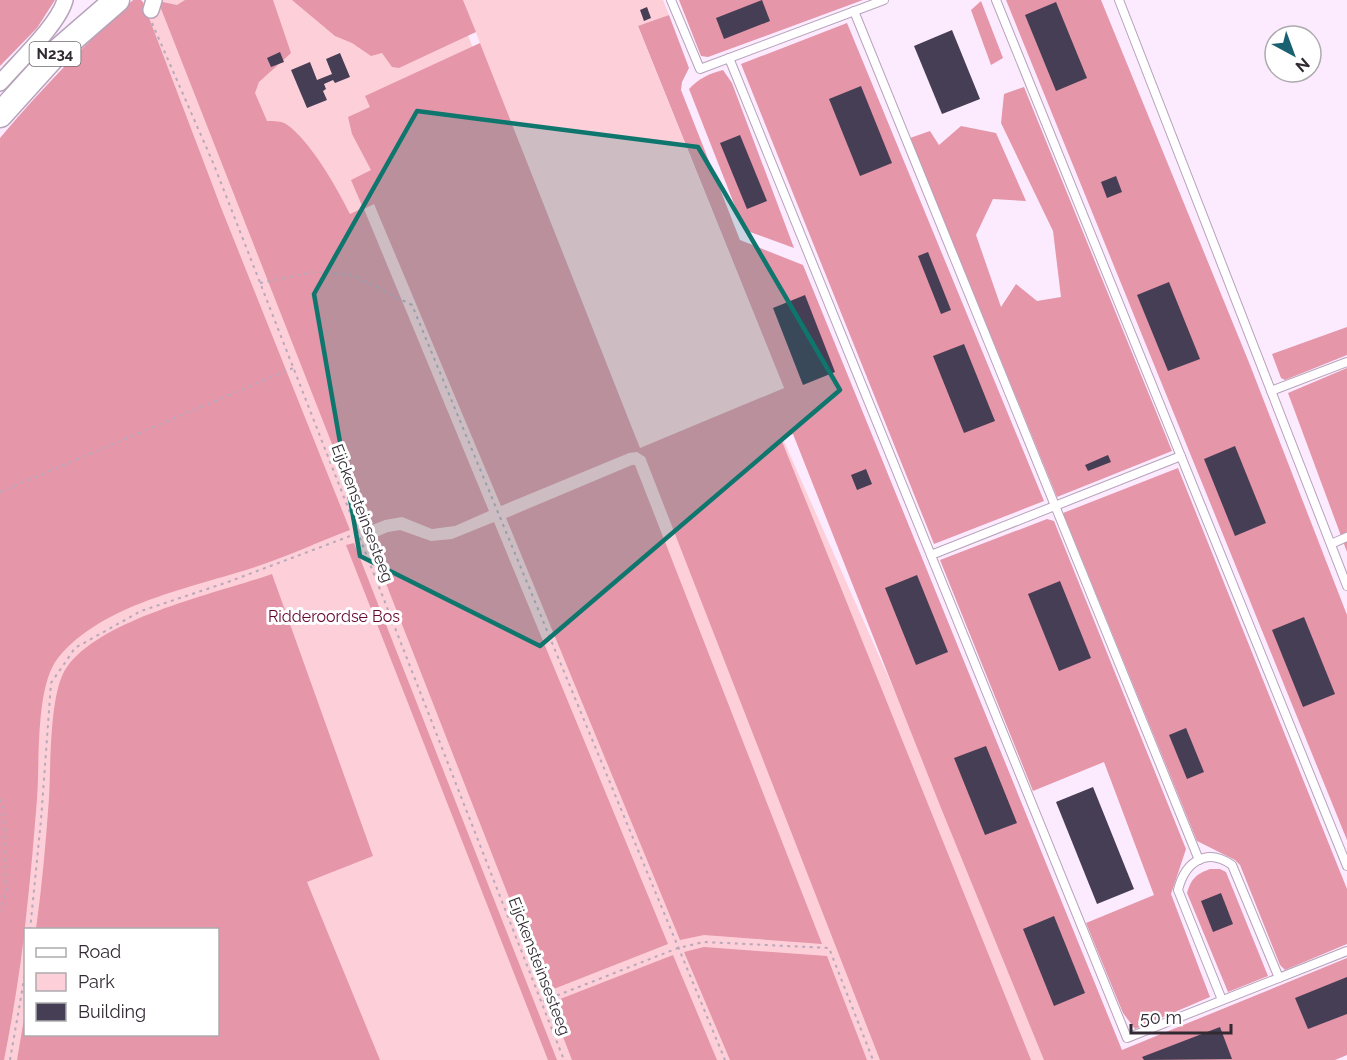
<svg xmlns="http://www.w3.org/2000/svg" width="1347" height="1060" font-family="Raleway,sans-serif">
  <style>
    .green { fill: #fdcfd9; fill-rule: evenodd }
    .forest { fill: #e596a9 }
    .building { fill: #453e54 }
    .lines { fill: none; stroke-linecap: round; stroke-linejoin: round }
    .lane-casing { stroke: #b6a3ba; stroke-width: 10 }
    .street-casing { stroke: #b6a3ba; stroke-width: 18 }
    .primary-casing { stroke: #b6a3ba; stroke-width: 27 }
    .path { stroke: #b7a9ba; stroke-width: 2; stroke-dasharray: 3 4.5; stroke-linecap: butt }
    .lane { stroke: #fff; stroke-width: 8 }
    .street { stroke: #fff; stroke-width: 15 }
    .primary { stroke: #fff; stroke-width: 24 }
    .marked { fill: #0f766e; fill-opacity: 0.2; stroke: #0f766e; stroke-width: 4.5; stroke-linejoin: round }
    .labels { text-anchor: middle; stroke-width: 6; stroke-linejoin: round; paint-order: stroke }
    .shield { fill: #fff; stroke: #706a70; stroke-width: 1.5 }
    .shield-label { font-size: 15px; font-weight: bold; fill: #322a33 }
    .street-label { font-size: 16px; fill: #322a33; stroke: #fff }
    .park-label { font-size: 16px; fill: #65052e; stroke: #fff }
  </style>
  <rect width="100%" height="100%" fill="#fcebff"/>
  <path class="green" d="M157 0H455L619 443 636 438 463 0H663L669 15 638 27 784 388 715 417 767 403 1058 1060H0V172ZM26 930H218V1034H26Z"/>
  <g class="forest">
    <path d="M0 0H55L37 28 0 66Z"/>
    <path d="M133 0H141L143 2 220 205 350 530C320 541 291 555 261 565 197 587 103 602 58 658 35 687 40 762 37 799 34 836 31 872 27 908 22 959 14 1010 4 1060H0V138C41 89 86 43 133 0Z"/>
    <path d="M185 0H273L291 53 259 82 255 93 267 121C274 121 281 121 286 124 310 140 337 188 350 214L363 208 351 180 371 170 352 134 348 117 370 107 365 96 480 43 640 448 784 388 638 26 669 15 689 68 682 82 681 90 740 240 803 265 1122 1050 1347 958V1055L1335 1060H1044L941 808 793 434 781 439 1031 1060H880L645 457 637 452 629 453 501 506 374 204 364 209 489 511 455 526 432 529 402 517 385 520 365 528 158 1 177 5Z"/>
    <path d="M292 0H463L476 32 399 68 392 67 382 53 371 56 352 43 335 36Z"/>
    <path d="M679 0H863L708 57 701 56Z"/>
    <path d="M1006 0H1101L1250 365 1347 615V840Z"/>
    <path d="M981 1 1003 58 991 65 971 10Z"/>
    <path d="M847 23 1044 501 934 544 741 64Z"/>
    <path d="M723 70 732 83 794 248 750 232 744 227 740 219 689 89C699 78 709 74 723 70Z"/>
    <path d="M1024 87 1172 451 1057 497 910 138 930 131 939 145 961 126 996 133 1026 201 993 199 976 235 1001 307 1016 284 1037 301 1061 297 1053 231 1001 123 1004 94Z"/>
    <path d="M1347 327V355L1285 380 1281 378 1272 354Z"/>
    <path d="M1347 368V552L1288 393Z"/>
    <path d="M632 465H635L822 944 704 935 680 940 506 518Z"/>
    <path d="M1178 468 1347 889V944L1285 970 1280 965 1240 865 1235 860 1197 841 1063 513Z"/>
    <path d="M1047 519 1054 521 1186 849 1171 894 1210 997 1135 1029 1123 1013 1086 923 1154 895 1104 762 1033 791 940 560Z"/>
    <path d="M494 522 668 944 546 992 369 540 388 532 400 530 431 541 452 539Z"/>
    <path d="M354 543 557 1060H548L346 545Z"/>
    <path d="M272 574 373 856 307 882 380 1060H17L25 1013 26 1034H218V930L36 929C42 886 46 841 49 798 51 766 49 691 67 667 102 618 215 594 272 574Z"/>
    <path d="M1210 869H1220L1226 872 1268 976 1228 992 1187 893C1191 879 1196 874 1210 869Z"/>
    <path d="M704 947 827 956 867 1060H730L684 952Z"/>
    <path d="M673 955 717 1060H572L550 1003Z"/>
  </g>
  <g class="building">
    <path d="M762 0 770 21 724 39 716 18Z"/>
    <path d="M1056 2 1087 78 1056 91 1025 15Z"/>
    <path d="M647 7 651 18 644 21 640 10Z"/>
    <path d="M952 30 980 99 942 114 914 46Z"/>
    <path d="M280 52 284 62 271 67 267 58Z"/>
    <path d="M340 53 350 77 335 83 333 80 324 84 326 89 323 91 327 100 307 108 291 70 310 62 317 80 332 74 326 59Z"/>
    <path d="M861 86 892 163 860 176 829 99Z"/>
    <path d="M740 135 767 201 747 209 720 143Z"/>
    <path d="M1116 176 1122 192 1107 198 1101 182Z"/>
    <path d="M928 252 951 310 941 314 918 256Z"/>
    <path d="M1169 282 1200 359 1168 371 1137 295Z"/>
    <path d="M805 295 835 372 803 385 773 308Z"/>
    <path d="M964 344 995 421 964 433 933 356Z"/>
    <path d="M1235 446 1266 523 1235 536 1204 459Z"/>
    <path d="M1108 455 1111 462 1088 471 1085 465Z"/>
    <path d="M866 469 872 484 857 490 851 475Z"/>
    <path d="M917 575 948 652 916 665 885 588Z"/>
    <path d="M1060 581 1091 658 1059 671 1028 594Z"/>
    <path d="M1304 617 1335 694 1303 707 1272 630Z"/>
    <path d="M1186 728 1204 772 1187 779 1169 735Z"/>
    <path d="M986 746 1017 823 985 835 954 758Z"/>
    <path d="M1093 787 1134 889 1097 904 1056 802Z"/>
    <path d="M1221 893 1233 924 1213 932 1201 901Z"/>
    <path d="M1054 916 1085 993 1054 1006 1023 929Z"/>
    <path d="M1347 977V1014L1308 1029 1295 998Z"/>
    <path d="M1220 1027 1232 1059 1144 1060 1142 1057Z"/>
  </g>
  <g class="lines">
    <defs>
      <g id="lane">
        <path d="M671 0 700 69 884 0"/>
        <path d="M996 0 1347 866"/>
        <path d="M1119 0 1347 586"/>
        <path d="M854 11 1199 860"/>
        <path d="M729 58 1127 1038 1347 951"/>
        <path d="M1271 391 1347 362"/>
        <path d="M1331 544 1347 537"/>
        <path d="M931 555 1181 456"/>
        <path d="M1222 1000 1178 890C1185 862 1206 847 1232 865L1279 978"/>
      </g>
      <g id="street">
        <path d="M151 10 154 0"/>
        <path d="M0 83C17 63 59 24 65 0"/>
      </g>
      <path id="primary" d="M0 115 57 52 117 0"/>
    </defs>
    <use href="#lane" class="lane-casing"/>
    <use href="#street" class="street-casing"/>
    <use href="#primary" class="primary-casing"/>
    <g class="path">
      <path d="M152 23 214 165 564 1060"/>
      <path d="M260 283 314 272 352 275 412 305 725 1060"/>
      <path d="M0 492 293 368"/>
      <path d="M0 799 3 803 6 891 0 911"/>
      <path d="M30 930 41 820 51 683 75 648 141 611 228 582 358 533"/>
      <path d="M543 1001 678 948 704 942 829 948 873 1060"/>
      <path d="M10 1060 26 968"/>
    </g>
    <use href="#lane" class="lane"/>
    <use href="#street" class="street"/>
    <use href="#primary" class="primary"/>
  </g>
  <path class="marked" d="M417 111 698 147 840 390 540 646 360 556 314 294Z"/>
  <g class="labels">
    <rect class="shield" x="29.5" y="42" width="51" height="24" rx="4.5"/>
    <g class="shield-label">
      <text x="55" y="59">N234</text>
    </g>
    <g class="street-label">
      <text transform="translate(363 513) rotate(69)" y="6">Eijckensteinsesteeg</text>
      <text transform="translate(540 966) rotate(69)" y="6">Eijckensteinsesteeg</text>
    </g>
    <g class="park-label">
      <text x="334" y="622">Ridderoordse Bos</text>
    </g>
  </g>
  <rect x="24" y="928" width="195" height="108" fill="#ffffff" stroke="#adaaad" stroke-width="1.5"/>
  <rect x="36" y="948" width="30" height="9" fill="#ffffff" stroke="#adaaad" stroke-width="1.5"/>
  <text x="78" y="958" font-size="18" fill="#322a33">Road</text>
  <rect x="36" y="973" width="30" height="18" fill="#fdcfd9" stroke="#adaaad" stroke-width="1.5"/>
  <text x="78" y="988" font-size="18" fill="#322a33">Park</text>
  <rect x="36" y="1003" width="30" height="18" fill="#453e54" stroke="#adaaad" stroke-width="1.5"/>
  <text x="78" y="1018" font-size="18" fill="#322a33">Building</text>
  <g transform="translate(1293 54) rotate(139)"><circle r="28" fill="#ffffff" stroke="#adaaad" stroke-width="1.5"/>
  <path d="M0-4.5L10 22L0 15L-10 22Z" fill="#196171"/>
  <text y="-9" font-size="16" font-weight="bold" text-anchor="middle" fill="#322a33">N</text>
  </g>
  <path d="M1131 1024v9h100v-9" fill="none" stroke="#322a33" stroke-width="3"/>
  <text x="1140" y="1024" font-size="18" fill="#322a33" stroke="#ffffff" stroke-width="4.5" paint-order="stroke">50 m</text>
</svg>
